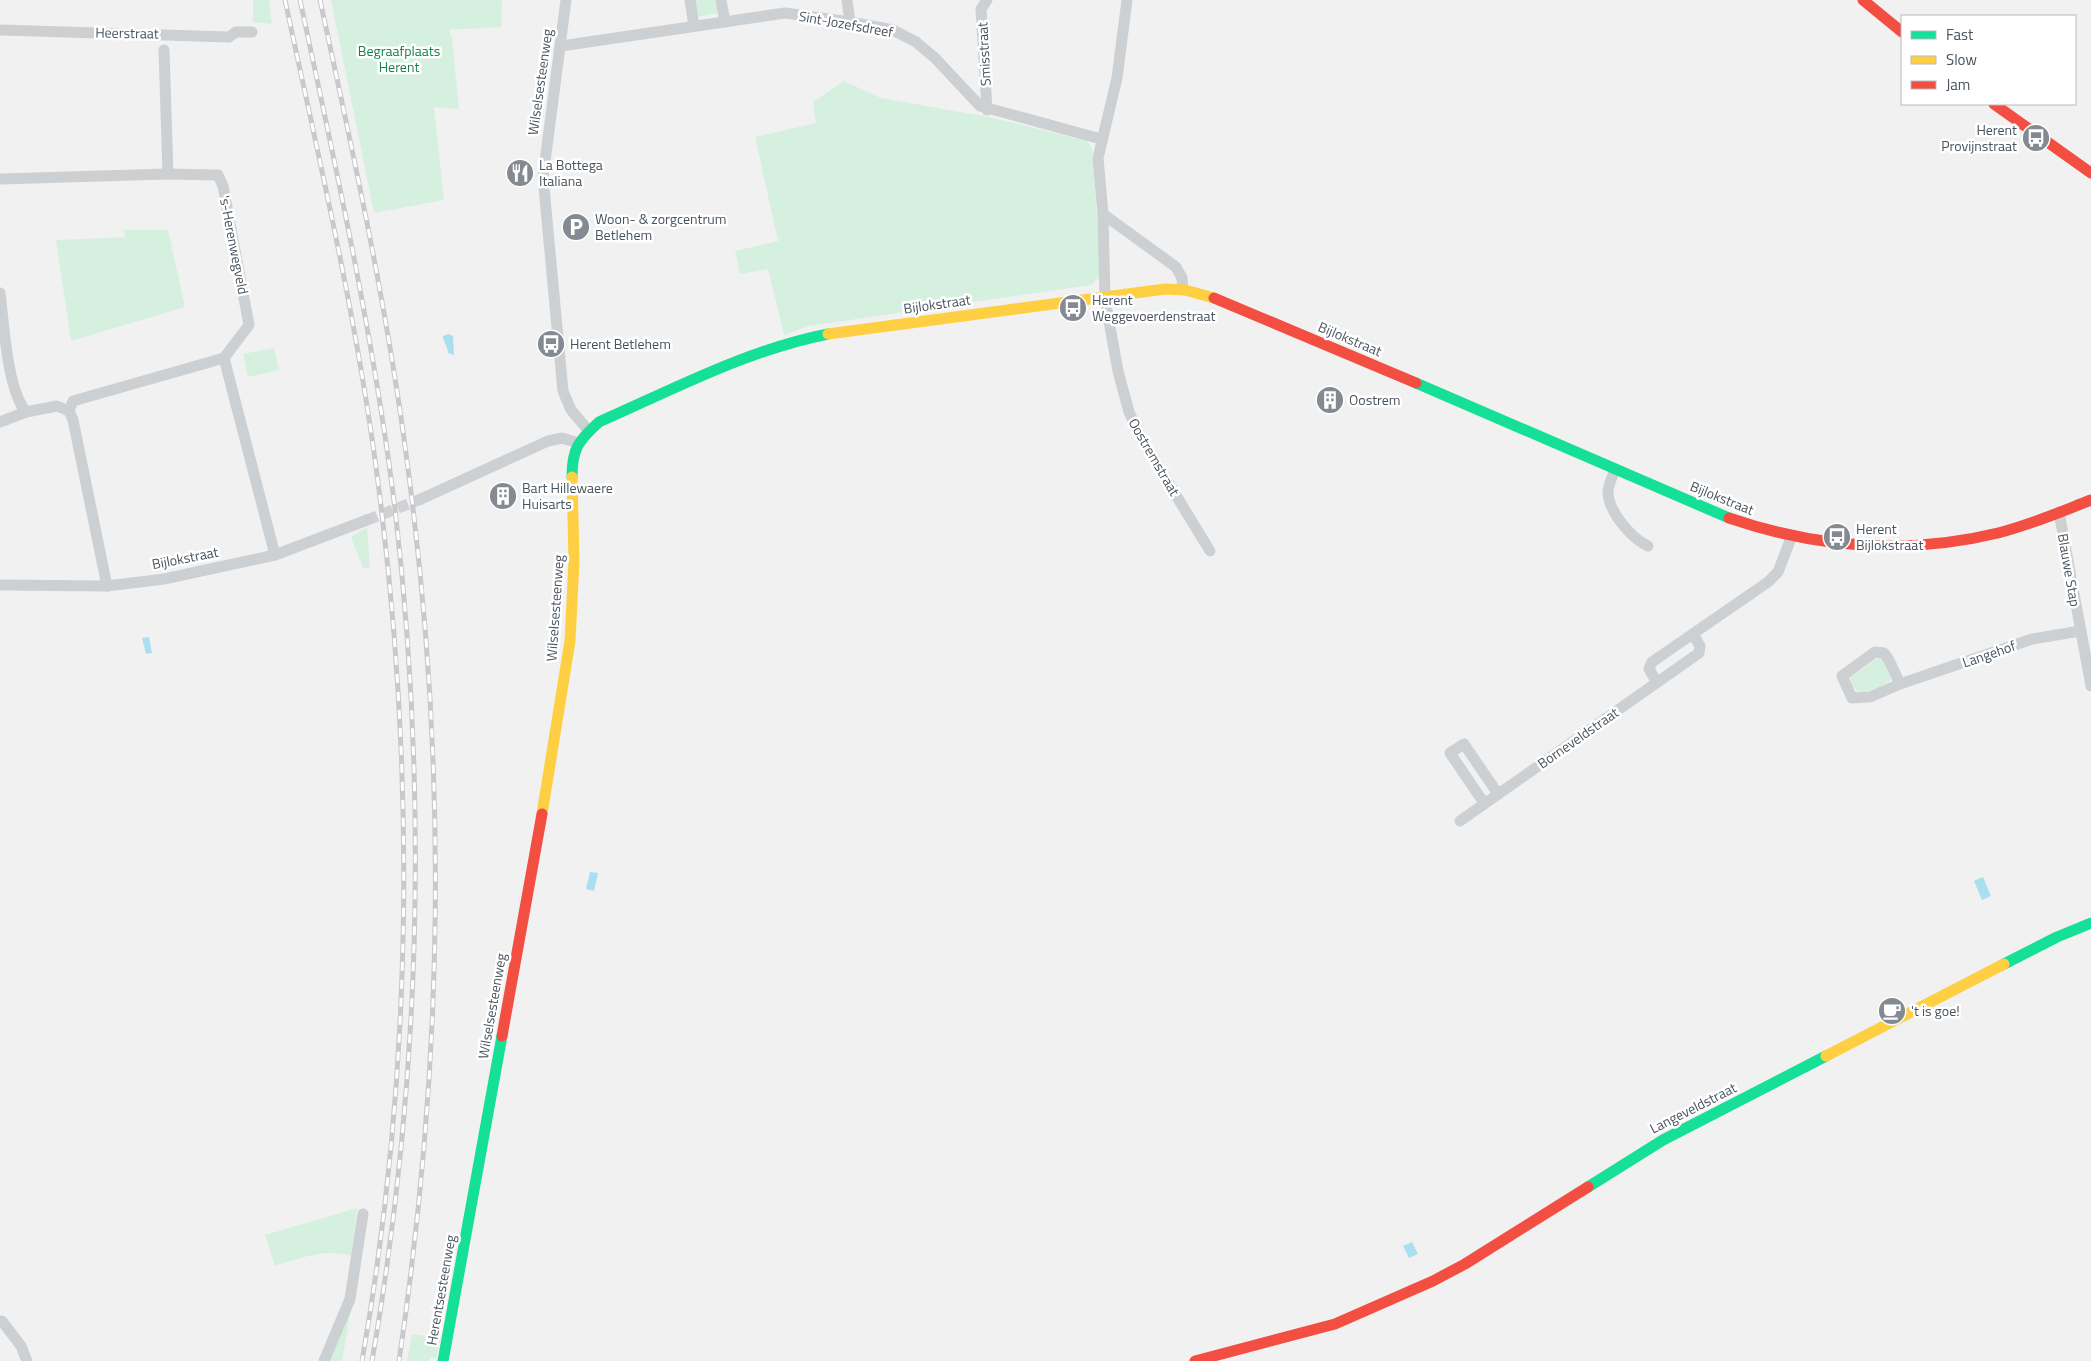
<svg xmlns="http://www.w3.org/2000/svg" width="2091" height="1361" font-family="'Titillium Web',sans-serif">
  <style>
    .green { fill: #d6f0e0 }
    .water { fill: #aadfef }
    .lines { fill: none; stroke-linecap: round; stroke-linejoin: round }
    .street-tunnel { stroke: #d0d1d4; stroke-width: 11; stroke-dasharray: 11 5.5; stroke-linecap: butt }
    .street { stroke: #cdd0d2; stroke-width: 11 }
    .fast { stroke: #16e098; stroke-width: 11 }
    .slow { stroke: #ffcf43; stroke-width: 11 }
    .jam { stroke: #f24e42; stroke-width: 11 }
    .rail-casing { stroke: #c8c9cb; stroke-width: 5 }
    .rail { stroke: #fff; stroke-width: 3; stroke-dasharray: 9; stroke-linecap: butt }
    .labels { text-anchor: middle; stroke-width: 5; stroke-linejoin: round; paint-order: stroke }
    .street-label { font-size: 14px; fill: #48535e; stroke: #fff }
    .park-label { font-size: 14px; fill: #16824e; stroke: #fff }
    .poi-label { font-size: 14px; fill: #48535e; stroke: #fff; text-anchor: start }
  </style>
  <rect width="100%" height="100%" fill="#f2f1f1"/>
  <g class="green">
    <path d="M253 0H269L272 24 253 22Z"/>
    <path d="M331 0H502L501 27 449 30 452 38 459 109 434 107 444 200 374 213Z"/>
    <path d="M694 0H717L719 13 697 17Z"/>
    <path d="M844 81 881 98 989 117 1087 141 1092 148 1101 276 1091 285 809 326 784 335 768 269 740 274 735 251 778 241 755 137 816 123 813 102Z"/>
    <path d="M124 230H168L185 307 71 341 56 240 125 237Z"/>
    <path d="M274 348 279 370 248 377 243 354Z"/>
    <path d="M367 527 370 568H363L351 537Z"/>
    <path d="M1878 658 1885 659 1891 679C1887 685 1869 692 1861 692 1855 691 1853 686 1849 682L1851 677Z"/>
    <path d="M357 1208 351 1256C325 1248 301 1258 275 1266L265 1235Z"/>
    <path d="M351 1310 342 1361H328Z"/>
    <path d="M412 1334 441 1338 436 1358 430 1357 429 1361H407Z"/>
  </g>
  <g class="water">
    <path d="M449 334 453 336 454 355 448 353C448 346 443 342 443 336Z"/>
    <path d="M149 637 152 653 146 654 142 638Z"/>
    <path d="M590 872 598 873 594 891 586 889Z"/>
    <path d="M1983 877 1991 896 1982 900 1974 881Z"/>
    <path d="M1412 1242 1418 1254 1409 1258 1403 1246Z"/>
  </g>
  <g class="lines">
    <path class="street-tunnel" d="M367 520 421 499"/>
    <g class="street">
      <path d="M566 0 543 177 563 391 571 410 588 430"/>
      <path d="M690 0 694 26"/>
      <path d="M721 0 725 22"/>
      <path d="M847 0 850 22"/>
      <path d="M987 0 981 9 987 110"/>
      <path d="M1127 0 1117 78 1098 158 1103 214 1176 267 1182 278 1183 289"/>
      <path d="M0 30 229 37 236 32H252"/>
      <path d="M561 46 785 13 850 22 893 30 916 42 935 58 980 106 1101 139"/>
      <path d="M164 50 168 174"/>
      <path d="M0 179 168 174 218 175 223 186 249 325 224 358 275 555"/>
      <path d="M1103 214 1105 299 1118 371 1129 412 1141 438 1210 551"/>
      <path d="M0 293C4 324 7 389 26 412L57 406 69 411 73 420 107 586"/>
      <path d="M69 411 73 401 224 358"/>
      <path d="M0 422 26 412"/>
      <path d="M1615 470C1612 477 1608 485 1608 493 1609 512 1631 538 1648 546"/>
      <path d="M421 499 548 441 562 438 578 443"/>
      <path d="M2059 512 2091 686"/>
      <path d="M0 585 107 586 164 579 275 555 367 520"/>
      <path d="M1656 681 1649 669 1652 662 1768 582 1778 572 1791 538"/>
      <path d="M1900 684 1889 660 1884 653 1875 652 1842 676 1852 698 1870 697 1900 684 2032 639 2080 631"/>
      <path d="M1484 803 1450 753 1464 744 1498 794"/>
      <path d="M1460 821 1699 653 1700 646 1693 634"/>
      <path d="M2 1321 21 1346 27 1361"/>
      <path d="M324 1361 350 1299 363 1214"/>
    </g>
    <g class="fast">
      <path d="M1416 383 1729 518"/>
      <path d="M572 477C572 449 578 441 599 422 674 389 747 350 828 334"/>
      <path d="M2004 964 2057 937 2091 923"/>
      <path d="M1588 1187 1663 1140 1826 1056"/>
      <path d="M443 1361 502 1036"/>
    </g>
    <g class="slow">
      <path d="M828 334 1165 289 1185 290 1214 298"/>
      <path d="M542 814 570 641 574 561 572 477"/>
      <path d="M1826 1056 2004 964"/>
    </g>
    <g class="jam">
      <path d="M1863 0 1902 32"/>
      <path d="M1994 104 2091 173"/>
      <path d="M1214 298 1416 383"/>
      <path d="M1729 518C1817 548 1908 555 1998 533 2030 525 2060 512 2091 500"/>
      <path d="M502 1036 542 814"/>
      <path d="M1195 1361 1335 1324 1433 1281 1465 1264 1588 1187"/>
    </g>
    <defs>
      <g id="rail">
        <path d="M285 0C318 155 355 310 376 467 416 763 414 1066 362 1361"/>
        <path d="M300 0C336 168 374 338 395 509 428 793 421 1079 372 1361"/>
        <path d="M320 0C353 153 387 306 407 461 448 766 444 1056 399 1361"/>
      </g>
    </defs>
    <use href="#rail" class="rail-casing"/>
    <use href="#rail" class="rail"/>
  </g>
  <defs>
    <symbol id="bus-disc" viewBox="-11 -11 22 22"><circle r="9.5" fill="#848a91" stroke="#fff"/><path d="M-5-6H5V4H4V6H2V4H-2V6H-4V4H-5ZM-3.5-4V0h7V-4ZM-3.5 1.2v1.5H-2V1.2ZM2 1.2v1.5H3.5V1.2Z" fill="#fff"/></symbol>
    <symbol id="restaurant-disc" viewBox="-11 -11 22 22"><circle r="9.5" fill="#848a91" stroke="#fff"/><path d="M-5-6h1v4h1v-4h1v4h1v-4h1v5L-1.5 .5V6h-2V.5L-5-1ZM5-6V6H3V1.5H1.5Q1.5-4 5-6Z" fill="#fff"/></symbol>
    <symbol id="parking-disc" viewBox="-11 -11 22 22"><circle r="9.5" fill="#848a91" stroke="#fff"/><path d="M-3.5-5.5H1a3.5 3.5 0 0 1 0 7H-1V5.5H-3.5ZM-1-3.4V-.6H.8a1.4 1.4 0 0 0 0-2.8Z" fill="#fff"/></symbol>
    <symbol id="building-disc" viewBox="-11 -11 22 22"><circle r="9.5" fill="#848a91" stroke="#fff"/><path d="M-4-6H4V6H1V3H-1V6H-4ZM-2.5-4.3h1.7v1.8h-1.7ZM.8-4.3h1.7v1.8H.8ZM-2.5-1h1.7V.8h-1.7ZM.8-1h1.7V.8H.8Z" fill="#fff"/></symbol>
    <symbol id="cafe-disc" viewBox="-11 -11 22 22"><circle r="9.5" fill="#848a91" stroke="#fff"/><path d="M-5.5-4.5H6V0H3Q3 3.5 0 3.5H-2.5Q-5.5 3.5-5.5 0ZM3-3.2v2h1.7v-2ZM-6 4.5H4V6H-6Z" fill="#fff"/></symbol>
  </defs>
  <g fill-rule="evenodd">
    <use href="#bus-disc" x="2020" y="122" width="32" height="32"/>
    <use href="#restaurant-disc" x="504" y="157" width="32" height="32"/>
    <use href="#parking-disc" x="560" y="211" width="32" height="32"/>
    <use href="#bus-disc" x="1057" y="292" width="32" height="32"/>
    <use href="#bus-disc" x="535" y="328" width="32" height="32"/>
    <use href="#building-disc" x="1314" y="384" width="32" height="32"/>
    <use href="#building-disc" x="487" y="480" width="32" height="32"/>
    <use href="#bus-disc" x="1821" y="521" width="32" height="32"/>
    <use href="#cafe-disc" x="1876" y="995" width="32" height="32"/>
  </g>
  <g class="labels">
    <g class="street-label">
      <text transform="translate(846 24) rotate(10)" y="5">Sint-Jozefsdreef</text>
      <text transform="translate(127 33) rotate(1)" y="5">Heerstraat</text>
      <text transform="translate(984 54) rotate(-93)" y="5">Smisstraat</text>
      <text transform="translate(540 82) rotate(-82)" y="5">Wilselsesteenweg</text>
      <text transform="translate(234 245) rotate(79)" y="5">'s-Herenwegveld</text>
      <text transform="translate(937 304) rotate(-8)" y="5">Bijlokstraat</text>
      <text transform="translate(1350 339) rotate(23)" y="5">Bijlokstraat</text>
      <text transform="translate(1154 457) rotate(60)" y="5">Oostremstraat</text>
      <text transform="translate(1722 498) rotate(22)" y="5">Bijlokstraat</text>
      <text transform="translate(185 558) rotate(-11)" y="5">Bijlokstraat</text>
      <text transform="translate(2069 570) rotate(80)" y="5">Blauwe Stap</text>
      <text transform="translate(555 608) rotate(-86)" y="5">Wilselsesteenweg</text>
      <text transform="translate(1989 654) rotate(-19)" y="5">Langehof</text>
      <text transform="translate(1578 738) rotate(-35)" y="5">Borneveldstraat</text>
      <text transform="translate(492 1006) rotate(-80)" y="5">Wilselsesteenweg</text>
      <text transform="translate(1693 1108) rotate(-27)" y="5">Langeveldstraat</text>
      <text transform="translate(441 1290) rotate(-80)" y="5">Herentsesteenweg</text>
    </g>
    <g class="park-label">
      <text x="399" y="56">Begraafplaats<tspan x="399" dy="16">Herent</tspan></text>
    </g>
    <g class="poi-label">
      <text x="2017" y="135" text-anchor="end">Herent<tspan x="2017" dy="16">Provijnstraat</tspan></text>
      <text x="539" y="170">La Bottega<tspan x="539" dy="16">Italiana</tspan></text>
      <text x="595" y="224">Woon- &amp; zorgcentrum<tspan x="595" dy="16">Betlehem</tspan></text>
      <text x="1092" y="305">Herent<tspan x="1092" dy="16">Weggevoerdenstraat</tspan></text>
      <text x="570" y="349">Herent Betlehem</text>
      <text x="1349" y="405">Oostrem</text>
      <text x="522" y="493">Bart Hillewaere<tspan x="522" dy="16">Huisarts</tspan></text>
      <text x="1856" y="534">Herent<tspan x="1856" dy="16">Bijlokstraat</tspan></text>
      <text x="1911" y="1016">'t is goe!</text>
    </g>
  </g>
  <rect x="1901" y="15" width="175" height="90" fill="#ffffff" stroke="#b6babf"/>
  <rect x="1911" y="31" width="25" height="8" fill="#16e098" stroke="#b6babf"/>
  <text x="1946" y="40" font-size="15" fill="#48535e">Fast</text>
  <rect x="1911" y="56" width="25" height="8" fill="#ffcf43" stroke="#b6babf"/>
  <text x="1946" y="65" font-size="15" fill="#48535e">Slow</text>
  <rect x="1911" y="81" width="25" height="8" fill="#f24e42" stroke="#b6babf"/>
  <text x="1946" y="90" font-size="15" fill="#48535e">Jam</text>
</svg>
